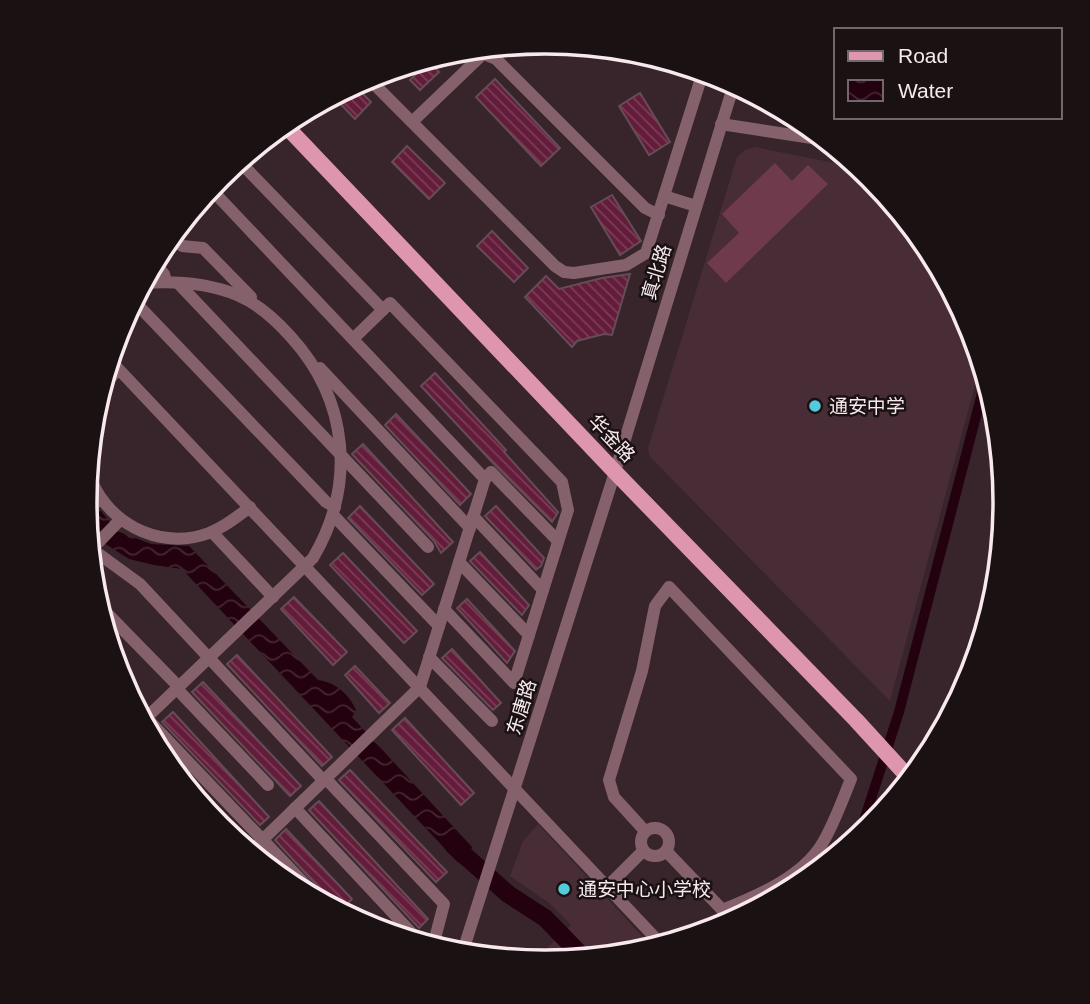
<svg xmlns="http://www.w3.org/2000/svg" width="1090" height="1004" font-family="Helvetica,'Noto Sans SC',sans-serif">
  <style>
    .built { fill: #482d36 }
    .pitch { fill: #703a4d }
    .water { fill: url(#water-waves) }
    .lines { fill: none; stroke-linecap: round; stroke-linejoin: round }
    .canal { stroke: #23010f; stroke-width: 10 }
    .river { stroke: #23010f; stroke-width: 18 }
    .building { fill: url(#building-back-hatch); stroke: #644d54; stroke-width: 2 }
    .minor { stroke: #85616c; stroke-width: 12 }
    .major { stroke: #de96ae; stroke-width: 16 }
    .poi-dot { fill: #53cbdc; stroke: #1a1113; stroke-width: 2.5 }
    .labels { text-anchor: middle; stroke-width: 5; stroke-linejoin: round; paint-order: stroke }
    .street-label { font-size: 19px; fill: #f7e9ed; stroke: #1a1113 }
    .poi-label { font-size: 19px; fill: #f7e9ed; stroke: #1a1113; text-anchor: start }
    .rim { fill: none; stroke: #f7e9ed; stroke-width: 3.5 }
  </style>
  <defs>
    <pattern id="water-waves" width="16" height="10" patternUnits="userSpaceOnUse" patternTransform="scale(1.75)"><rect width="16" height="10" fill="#23010f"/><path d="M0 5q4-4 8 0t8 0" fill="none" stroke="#442632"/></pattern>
    <pattern id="building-back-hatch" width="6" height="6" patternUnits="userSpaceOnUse" patternTransform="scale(1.75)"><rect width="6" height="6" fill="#641c3b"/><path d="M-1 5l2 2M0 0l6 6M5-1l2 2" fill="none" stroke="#7b3d58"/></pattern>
  </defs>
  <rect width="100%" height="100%" fill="#38242b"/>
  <g class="built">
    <path d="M755 147 860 168 871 177 928 247 970 326 981 363 890 701 650 457 648 448 737 157 745 150Z"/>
    <path d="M538 824 653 948 634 953 545 962 534 961 571 925 549 903 510 876 523 841Z"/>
  </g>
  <path class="pitch" d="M775 163 792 181 808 165 828 184 726 283 707 263 739 233 722 214Z"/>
  <path class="water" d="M101 511 117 531 151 544 189 546 318 680C335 682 349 694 356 710L352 717 472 847 465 870 182 569 154 565 129 559 96 538 89 544 86 516Z"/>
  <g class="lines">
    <path class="canal" d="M859 836 899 712 986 378"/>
    <path class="river" d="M453 845 508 894 545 918 584 958"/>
  </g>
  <g class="building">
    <path d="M429 62 439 72 420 90 410 80Z"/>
    <path d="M495 79 560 148 541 166 476 97Z"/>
    <path d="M354 85 371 102 355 119 333 96Z"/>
    <path d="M640 93 670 142 649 155 619 106Z"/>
    <path d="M407 146 445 183 429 199 392 162Z"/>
    <path d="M612 195 641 241 620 255 591 207Z"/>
    <path d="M492 231 528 268 514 282 477 246Z"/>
    <path d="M630 274 612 335 604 334 577 341 572 347 525 297 546 276 559 289 602 278Z"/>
    <path d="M435 373 506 450 504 452 558 512 552 522 493 463 421 386Z"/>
    <path d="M396 414 471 494 460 505 385 425Z"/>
    <path d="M363 444 453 542 441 553 434 541 352 454Z"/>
    <path d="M360 506 434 584 422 595 348 518Z"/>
    <path d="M496 506 544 558 541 566 536 570 485 516Z"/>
    <path d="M480 552 529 605 522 615 470 561Z"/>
    <path d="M343 553 417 631 404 643 330 565Z"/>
    <path d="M294 597 347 652 333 665 281 609Z"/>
    <path d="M467 599 515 651 507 663 457 608Z"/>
    <path d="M452 649 501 703 493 710 442 658Z"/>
    <path d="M237 655 332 757 322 766 227 664Z"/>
    <path d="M355 666 390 703 379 713 345 675Z"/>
    <path d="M203 682 301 786 290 796 192 692Z"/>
    <path d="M173 712 269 817 260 825 162 722Z"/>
    <path d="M405 718 474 793 461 805 392 730Z"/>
    <path d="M350 770 447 872 436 882 339 780Z"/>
    <path d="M319 801 428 919 419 928 309 810Z"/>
    <path d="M286 829 352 899 340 911 275 840Z"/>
  </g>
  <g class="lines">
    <g class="minor">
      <path d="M471 49 496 59 645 208 659 215"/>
      <path d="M368 78 555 266 564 272 574 273 626 265 646 253 703 72"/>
      <path d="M412 122 483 54"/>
      <path d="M721 124 825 140"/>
      <path d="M239 161 383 310"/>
      <path d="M210 188 485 479"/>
      <path d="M664 196 696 206"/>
      <path d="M172 235 182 246 203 248 251 297"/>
      <path d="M154 263 164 274 166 282"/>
      <path d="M178 283 428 547"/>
      <path d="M134 301 326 502 335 507"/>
      <path d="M353 339 390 303 562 482 568 510 514 683 444 609"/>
      <path d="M110 360 662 945"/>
      <path d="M320 368 470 528"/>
      <path d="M101 389 118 369"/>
      <path d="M88 470C102 521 158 552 209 533 224 527 237 517 250 507"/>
      <path d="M86 511 100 499"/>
      <path d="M333 515 439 626"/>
      <path d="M473 516 543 590"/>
      <path d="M212 532 273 597"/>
      <path d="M92 549 140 584 324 781"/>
      <path d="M90 551 120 520"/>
      <path d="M459 562 529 635"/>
      <path d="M97 603 179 687"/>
      <path d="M429 657 492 721"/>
      <path d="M177 689 268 785"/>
      <path d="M136 707 321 901"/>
      <path d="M143 721 313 558C356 485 349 401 291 337 276 320 259 304 237 295 208 283 174 281 143 283"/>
      <path d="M326 779 444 904 433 946"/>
      <path d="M295 808 421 943"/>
      <circle cx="655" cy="842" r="14"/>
      <path d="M645 831 614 797 609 780 642 671 655 606 669 587 851 779C842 801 834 824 822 844 802 877 757 896 722 910"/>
      <path d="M666 851 733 921"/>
      <path d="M250 852 420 687 485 479 491 472 558 541"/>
      <path d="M607 887 643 851"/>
      <path d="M462 954 615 472 734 84"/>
    </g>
    <path class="major" d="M284 124 615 472 856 720 910 779"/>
  </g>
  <g class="poi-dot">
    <circle cx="815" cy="406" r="7"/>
    <circle cx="564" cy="889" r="7"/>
  </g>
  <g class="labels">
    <g class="street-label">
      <text transform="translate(656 272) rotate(-73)" y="7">真北路</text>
      <text transform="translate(612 438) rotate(46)" y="7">华金路</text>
      <text transform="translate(521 707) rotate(-73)" y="7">东唐路</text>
    </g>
    <g class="poi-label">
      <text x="829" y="413">通安中学</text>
      <text x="578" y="896">通安中心小学校</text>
    </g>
  </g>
  <path d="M0 0H1090V1004H0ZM97 502a448 448 0 1 1 896 0a448 448 0 1 1-896 0Z" fill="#1a1113" fill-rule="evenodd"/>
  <path class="rim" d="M97 502a448 448 0 1 1 896 0a448 448 0 1 1-896 0Z"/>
  <rect x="834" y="28" width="228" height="91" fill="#1a1113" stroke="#72676a" stroke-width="2"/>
  <rect x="848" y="51" width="35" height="10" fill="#de96ae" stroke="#72676a" stroke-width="2"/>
  <text x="898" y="63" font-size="21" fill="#f7e9ed">Road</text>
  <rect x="848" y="80" width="35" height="21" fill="url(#water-waves)" stroke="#72676a" stroke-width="2"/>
  <text x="898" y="98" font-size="21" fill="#f7e9ed">Water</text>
</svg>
